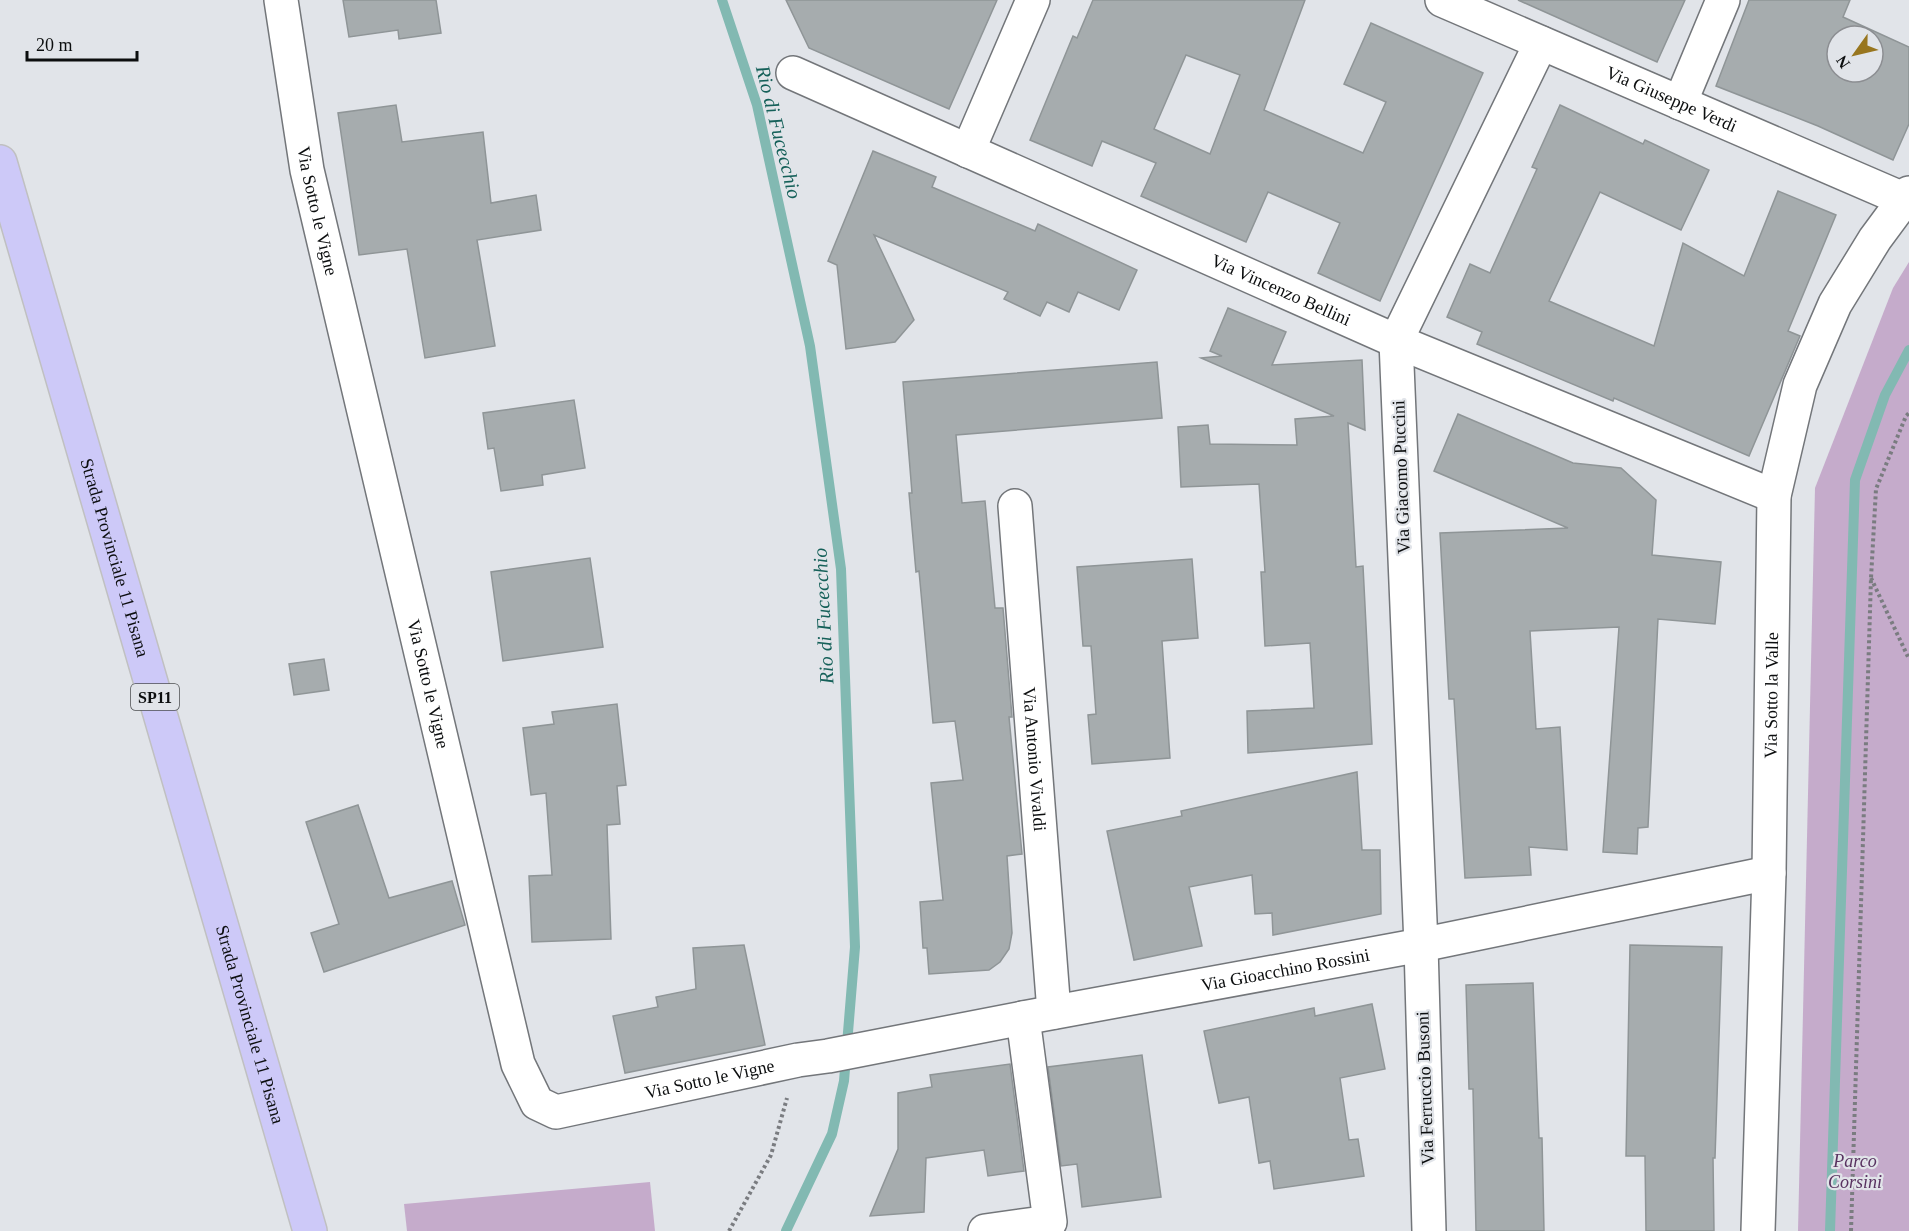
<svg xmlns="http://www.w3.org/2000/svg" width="1909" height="1231" font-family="Georgia,serif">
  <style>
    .green { fill: #c5abcb }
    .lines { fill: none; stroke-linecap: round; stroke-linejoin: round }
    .stream { stroke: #82b9b2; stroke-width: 10 }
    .building { fill: #a6acae; stroke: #8f9597; stroke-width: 1.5; fill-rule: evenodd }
    .minor-casing { stroke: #73767a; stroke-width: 36 }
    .major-casing { stroke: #c0c0c1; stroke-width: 36 }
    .path { stroke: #7a7c80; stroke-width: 4; stroke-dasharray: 3 3; stroke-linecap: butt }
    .minor { stroke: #fff; stroke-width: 33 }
    .major { stroke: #cdc9f8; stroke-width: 33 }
    .labels { text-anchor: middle; stroke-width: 4.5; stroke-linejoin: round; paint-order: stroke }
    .shield { fill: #e1e4e9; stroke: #4c4e50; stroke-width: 1.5 }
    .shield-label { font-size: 16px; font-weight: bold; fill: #0c0e0f }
    .street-label { font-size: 18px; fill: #0c0e0f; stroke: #e1e4e9 }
    .park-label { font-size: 18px; font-style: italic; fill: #593361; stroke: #e1e4e9 }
    .water-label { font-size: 20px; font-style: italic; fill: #156059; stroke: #e1e4e9 }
  </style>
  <rect width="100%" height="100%" fill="#e1e4e9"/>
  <g class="green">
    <path d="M1909 262V1231H1798L1815 488 1893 288Z"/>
    <path d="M650 1182 655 1231H407L404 1204Z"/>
  </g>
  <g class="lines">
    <g class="stream">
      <path d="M722 0 757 105 810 346 841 569 855 947 844 1081 832 1134 786 1231"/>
      <path d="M1830 1231 1855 480 1885 395 1909 350"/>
    </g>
  </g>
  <g class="building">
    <path d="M343 0H436L441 33 399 39 398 30 349 37Z"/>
    <path d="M786 0H997L949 109 809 48Z"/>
    <path d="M1093 0H1305L1264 110 1363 153 1386 102 1344 84 1371 23 1483 73 1380 301 1318 273 1340 223 1268 192 1246 242 1141 196 1156 163 1102 141 1092 166 1030 140 1073 36 1077 38ZM1186 55 1240 75 1210 154 1154 129Z"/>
    <path d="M1518 0H1685L1657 62Z"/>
    <path d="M1749 0H1850L1843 17 1909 47V124L1893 160 1818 126 1716 86ZM1837 36H1873V72H1837Z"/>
    <path d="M396 105 402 142 483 132 491 203 536 195 541 230 477 240 495 346 425 358 407 249 359 255 338 113Z"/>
    <path d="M1560 105 1643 144 1645 140 1709 170 1681 230 1600 192 1549 301 1654 346 1683 243 1744 276 1778 191 1836 215 1788 331 1800 336 1749 456 1614 398 1613 401 1477 344 1482 332 1447 317 1470 264 1490 273 1537 169 1532 167Z"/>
    <path d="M873 151 936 177 932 187 1035 231 1038 224 1137 270 1119 310 1078 292 1069 312 1047 302 1040 316 1004 299 1008 292 874 235 914 320 895 342 846 349 837 265 828 261Z"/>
    <path d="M1228 308 1286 332 1272 365 1362 360 1365 430 1348 423 1356 567 1363 566 1372 744 1248 753 1247 711 1314 708 1310 643 1265 646 1261 572H1265L1259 484 1181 487 1178 427 1208 425 1210 444 1297 445 1295 419 1334 416 1201 358 1222 356 1210 351Z"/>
    <path d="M1157 362 1162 418 956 435 962 503 985 501 995 608H1003L1012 717H1009L1022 854 1007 856 1012 933 1009 949 1000 962 989 970 929 974 927 948H923L920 902 943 900 931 783 963 780 955 721 933 723 919 571 916 572 909 493H912L903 382Z"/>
    <path d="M574 400 585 468 542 475 543 485 501 491 494 448 488 449 483 413Z"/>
    <path d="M1458 414 1573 463 1621 468 1656 500 1652 555 1721 562 1715 624 1658 619 1648 827 1638 828 1637 854 1603 852 1619 627 1530 631 1536 729 1560 727 1567 850 1529 847 1531 875 1465 878 1454 699H1449L1440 533 1568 528 1434 471Z"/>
    <path d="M590 558 603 647 503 661 491 572Z"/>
    <path d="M1192 559 1198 638 1162 641 1170 758 1092 764 1088 715 1096 714 1091 646H1083L1077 567Z"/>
    <path d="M324 659 329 690 294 695 289 664Z"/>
    <path d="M617 704 626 785 617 786 620 824 607 825 611 939 532 942 529 876 552 875 546 793 531 795 523 728 554 724 552 712Z"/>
    <path d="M1357 772 1362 850H1380L1381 914 1273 935 1272 913 1255 914 1252 875 1189 887 1202 946 1134 960 1107 831 1182 816 1181 811Z"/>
    <path d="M358 805 389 898 452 881 465 925 324 972 311 933 339 924 306 822Z"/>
    <path d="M744 945 765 1045 625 1073 613 1016 658 1007 656 997 696 989 693 948Z"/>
    <path d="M1630 945 1722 947 1715 1158H1713L1714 1231H1646L1645 1156H1626Z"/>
    <path d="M1533 983 1539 1138H1542L1544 1231H1476L1473 1089H1469L1466 985Z"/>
    <path d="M1372 1004 1385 1069 1340 1078 1349 1140 1358 1139 1364 1176 1274 1189 1270 1161 1259 1163 1249 1097 1219 1103 1204 1031 1314 1008 1315 1016Z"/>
    <path d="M1142 1055 1161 1197 1082 1207 1077 1164 1061 1166 1048 1067Z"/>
    <path d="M1010 1064 1024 1171 988 1176 984 1150 926 1158 924 1212 870 1216 898 1149V1093L932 1087 930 1075Z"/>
  </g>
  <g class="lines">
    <defs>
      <g id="minor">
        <path id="s1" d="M281 0 307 170 518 1064 537 1103 556 1112 798 1060 828 1056 1023 1018 1421 945 1769 873"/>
        <path id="s2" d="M1442 0 1903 199"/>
        <path id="s3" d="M793 73 1396 341 1774 496"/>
        <path d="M1680 103 1723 0"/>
        <path d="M968 151 1033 0"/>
        <path id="s4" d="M1015 506 1054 1012"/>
        <path d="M985 1231 1050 1222 1023 1018"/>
        <path d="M1429 1231 1421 945 1396 341 1541 43"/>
        <path id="s5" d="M1758 1231 1769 873 1774 496 1800 385 1835 304 1875 239 1909 193"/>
      </g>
      <g id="major">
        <path id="s6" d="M0 162 310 1231"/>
      </g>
    </defs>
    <use href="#minor" class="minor-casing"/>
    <use href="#major" class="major-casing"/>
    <g class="path">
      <path d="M1871 578 1909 659"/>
      <path d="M729 1231 771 1155 787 1098"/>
      <path d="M1851 1231 1871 578 1876 489 1906 416 1909 413"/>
    </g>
    <use href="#minor" class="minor"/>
    <use href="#major" class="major"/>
  </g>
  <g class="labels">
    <rect class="shield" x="131" y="684" width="48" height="26" rx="4.5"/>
    <g class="shield-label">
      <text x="155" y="703">SP11</text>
    </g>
    <g class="street-label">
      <text dy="6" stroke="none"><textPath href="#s2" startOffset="250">Via Giuseppe Verdi</textPath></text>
      <text dy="6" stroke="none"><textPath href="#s1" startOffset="214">Via Sotto le Vigne</textPath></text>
      <text dy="6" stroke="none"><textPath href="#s3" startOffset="534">Via Vincenzo Bellini</textPath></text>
      <text transform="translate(1401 477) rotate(-92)" y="6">Via Giacomo Puccini</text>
      <text dy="6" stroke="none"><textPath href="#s6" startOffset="412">Strada Provinciale 11 Pisana</textPath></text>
      <text dy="6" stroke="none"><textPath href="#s1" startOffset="700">Via Sotto le Vigne</textPath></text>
      <text dy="6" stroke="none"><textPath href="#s5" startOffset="536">Via Sotto la Valle</textPath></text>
      <text dy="6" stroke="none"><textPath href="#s4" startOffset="254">Via Antonio Vivaldi</textPath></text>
      <text dy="6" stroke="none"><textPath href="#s1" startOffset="1898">Via Gioacchino Rossini</textPath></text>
      <text dy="6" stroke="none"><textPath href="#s6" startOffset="898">Strada Provinciale 11 Pisana</textPath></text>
      <text dy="6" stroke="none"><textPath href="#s1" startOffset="1312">Via Sotto le Vigne</textPath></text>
      <text transform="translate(1425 1088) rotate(-92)" y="6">Via Ferruccio Busoni</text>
    </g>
    <g class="park-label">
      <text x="1855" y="1167">Parco<tspan x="1855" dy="21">Corsini</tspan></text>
    </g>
    <g class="water-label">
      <text transform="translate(779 132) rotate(76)" y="7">Rio di Fucecchio</text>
      <text transform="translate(823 616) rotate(-93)" y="7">Rio di Fucecchio</text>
    </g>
  </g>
  <g transform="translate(1855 54) rotate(236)"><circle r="28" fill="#e1e4e9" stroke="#8c8e92" stroke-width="1.5"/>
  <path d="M0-4.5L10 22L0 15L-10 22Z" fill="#98761f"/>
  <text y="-9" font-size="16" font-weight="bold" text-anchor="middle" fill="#0c0e0f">N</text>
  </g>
  <path d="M27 51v9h110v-9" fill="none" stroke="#0c0e0f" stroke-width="3"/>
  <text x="36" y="51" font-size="18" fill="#0c0e0f" stroke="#e1e4e9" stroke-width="4.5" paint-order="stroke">20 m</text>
</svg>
